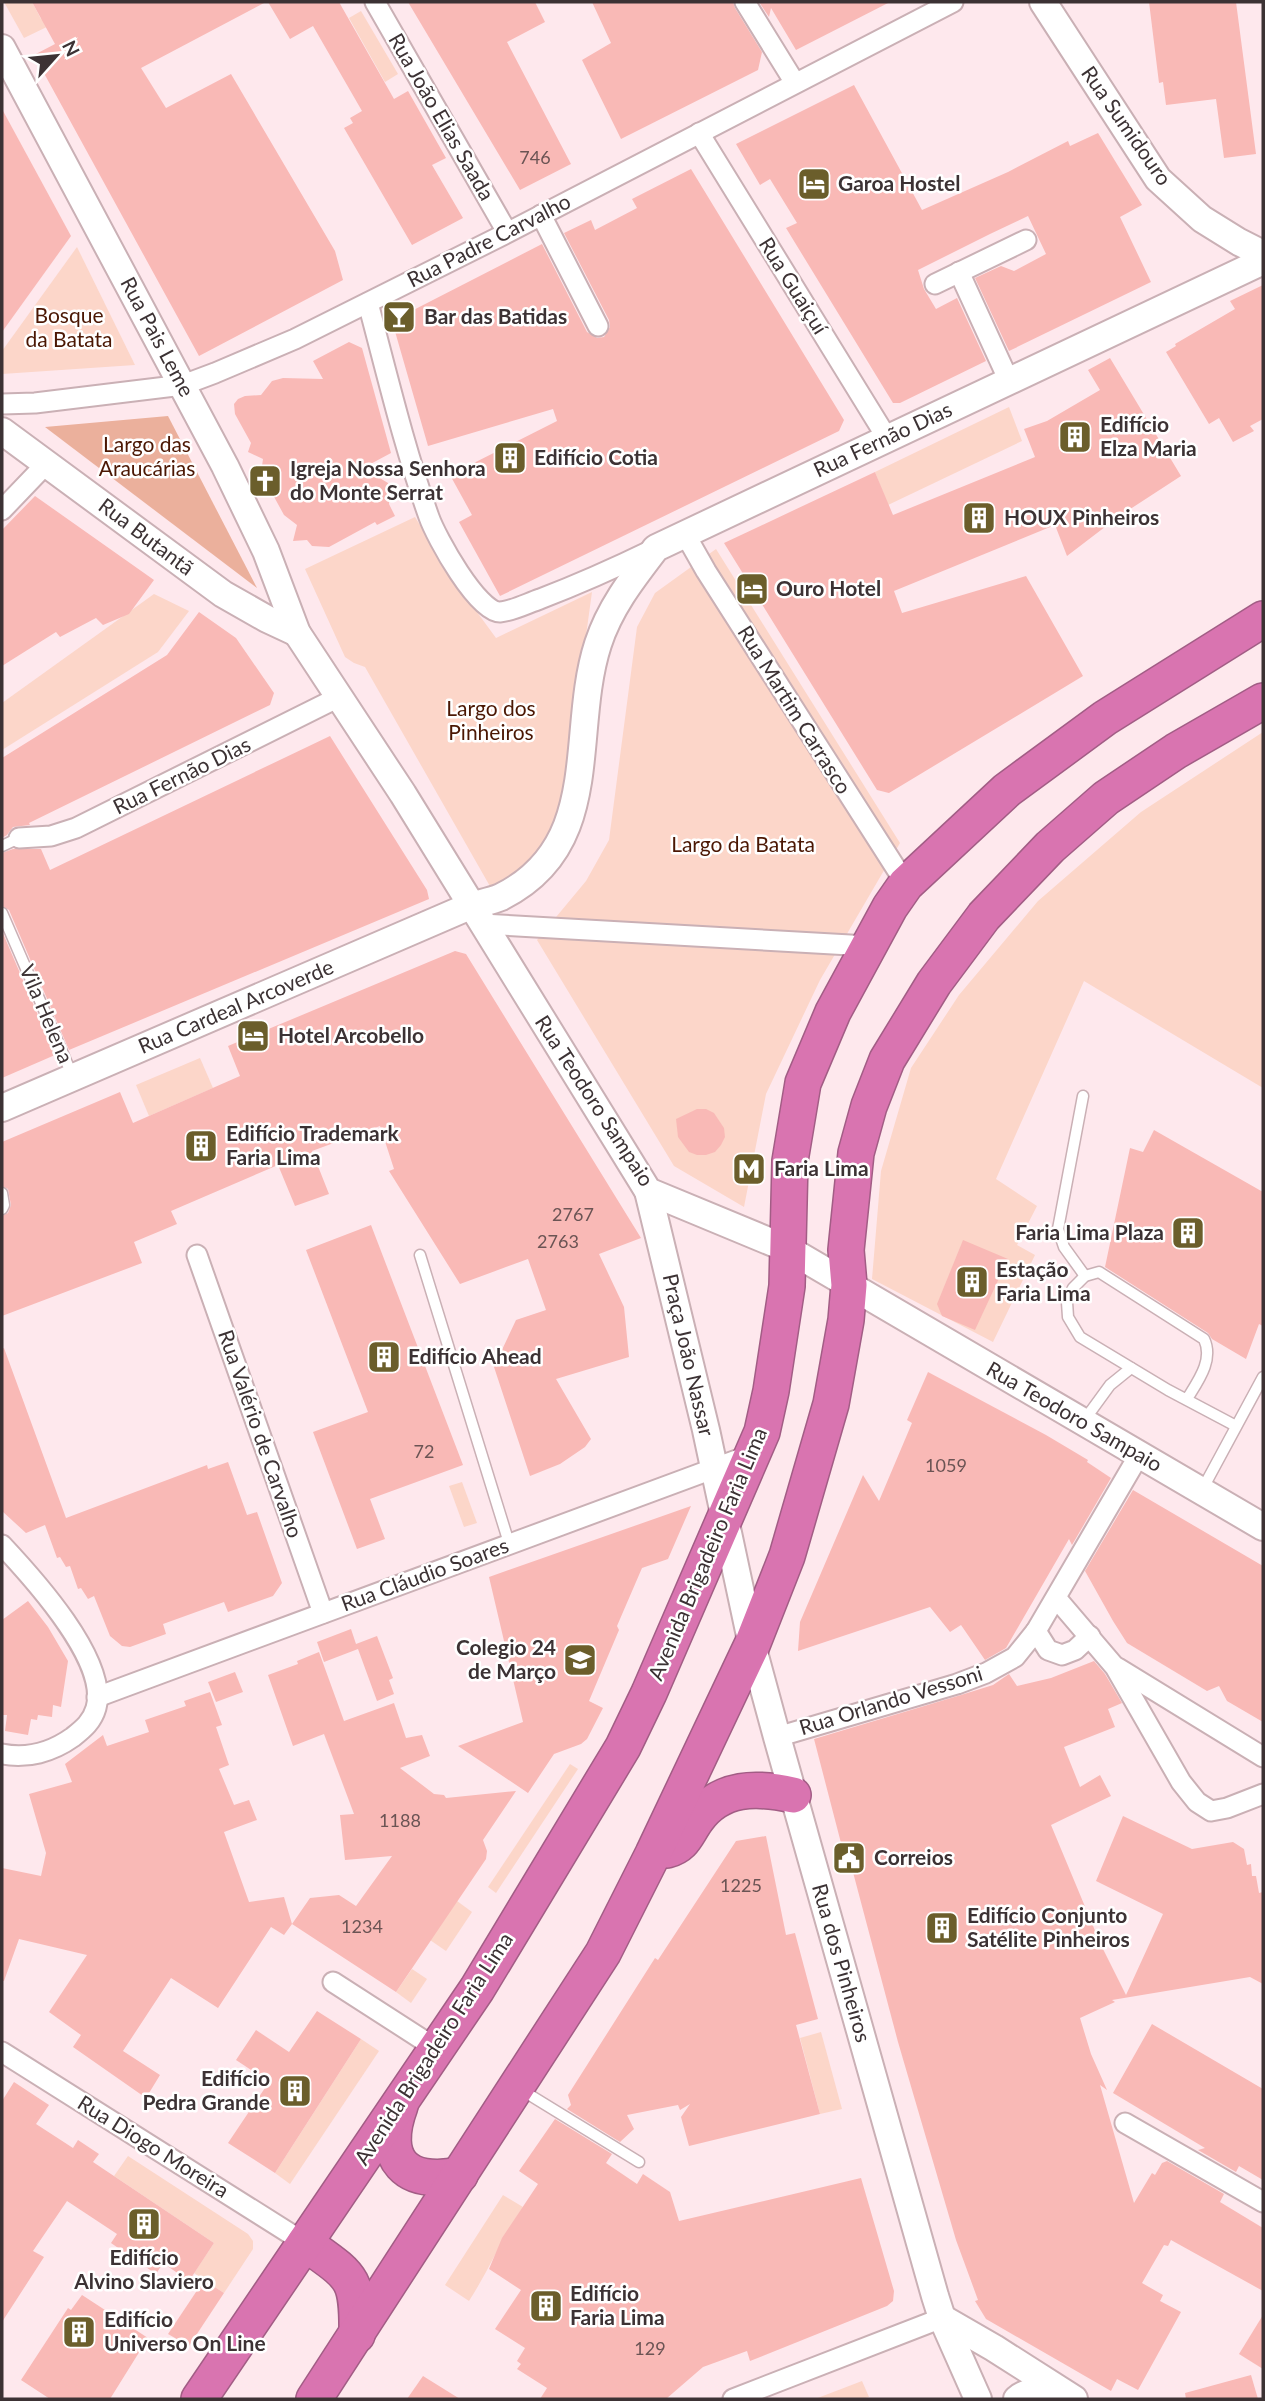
<svg xmlns="http://www.w3.org/2000/svg" width="1265" height="2401" font-family="Lato,sans-serif">
  <style>
    .green { fill: #fcd6c9 }
    .forest { fill: #ebb09c }
    .building { fill: #f9b9b6 }
    .lines { fill: none; stroke-linecap: round; stroke-linejoin: round }
    .lane-casing { stroke: #cab0b5; stroke-width: 13 }
    .street-casing { stroke: #cab0b5; stroke-width: 23 }
    .secondary-casing { stroke: #cab0b5; stroke-width: 30 }
    .highway-casing { stroke: #a25d85; stroke-width: 38 }
    .lane { stroke: #fff; stroke-width: 10 }
    .street { stroke: #fff; stroke-width: 19 }
    .secondary { stroke: #fff; stroke-width: 26 }
    .highway { stroke: #d974b0; stroke-width: 35 }
    .labels { text-anchor: middle; stroke-width: 5; stroke-linejoin: round; paint-order: stroke }
    .number-label { font-size: 18px; fill: #6b5454 }
    .street-label { font-size: 21px; fill: #3c3234; stroke: #fff }
    .poi-label { font-size: 21px; font-weight: bold; fill: #3c3234; stroke: #fff; text-anchor: start }
    .park-label { font-size: 21px; fill: #4b1703; stroke: #fff }
  </style>
  <rect width="100%" height="100%" fill="#fee8ed"/>
  <g class="green">
    <path d="M4 2H32L41 19 55 23 24 38Z"/>
    <path d="M361 11 398 74 385 82 349 18Z"/>
    <path d="M77 247 135 365 2 374V351Z"/>
    <path d="M1009 407 1022 441 888 505 875 472Z"/>
    <path d="M415 517 455 582 496 638 592 592 562 810 543 847 513 876 491 888 365 667 354 663 345 657 305 569Z"/>
    <path d="M716 549 900 843 820 980 766 1094 744 1207 674 1166 537 940 586 881 609 840 637 627 655 593Z"/>
    <path d="M154 594 189 611 158 652 2 750V703Z"/>
    <path d="M1263 732V1088L1084 981 996 1179 1037 1206 1017 1245 1035 1255 993 1342 872 1279 881 1171 911 1068 959 995 1038 901 1141 812Z"/>
    <path d="M200 1058 213 1088 149 1116 136 1085Z"/>
    <path d="M462 1482 477 1523 464 1527 449 1486Z"/>
    <path d="M570 1764 578 1769 496 1893 488 1887Z"/>
    <path d="M457 1901 472 1912 446 1951 430 1940Z"/>
    <path d="M412 1969 427 1979 411 2003 396 1992Z"/>
    <path d="M821 2032 842 2109 820 2114 800 2038Z"/>
    <path d="M361 2039 379 2051 290 2184 275 2173Z"/>
    <path d="M128 2156 248 2234 253 2241V2249L224 2293 194 2273 214 2243 114 2176Z"/>
    <path d="M503 2195 523 2207C502 2238 489 2270 469 2301L445 2285Z"/>
    <path d="M862 2381 869 2397 862 2399H815Z"/>
  </g>
  <path class="forest" d="M168 416 257 588 45 427Z"/>
  <g class="building">
    <path d="M32 2H266L141 68 166 108 231 74 335 251 343 280 199 356 34 55 55 44Z"/>
    <path d="M268 2H339L394 99 408 91 446 158 432 165 463 218 412 245 344 128 353 123 350 118 362 111 313 26 290 39Z"/>
    <path d="M408 2H535L545 22 507 42 571 164 520 190Z"/>
    <path d="M592 2H733L735 8 762 52 758 70 621 139 582 60 611 43Z"/>
    <path d="M759 2H890L796 50 771 8 769 17Z"/>
    <path d="M1149 2H1236L1256 154 1224 158 1216 99 1166 105 1163 82 1159 83Z"/>
    <path d="M854 85 922 210 1008 172 1068 141 1070 146 1098 133 1142 205 1120 217 1151 282 1009 351 975 278 1001 266 1014 271 1046 254 1028 216 990 234 918 270 924 289 936 309 957 298 986 361 900 403H893L786 228 797 223 770 179 760 185 736 144Z"/>
    <path d="M2 109 71 236 2 332Z"/>
    <path d="M691 169 844 420 839 431 500 596 459 522 472 515 450 475 557 421 553 409 428 446 392 321 542 244 587 332 597 338 604 337 610 327 609 320 564 233 591 220 595 230 637 208 632 199Z"/>
    <path d="M1263 285V419L1250 426 1254 431 1233 442 1219 418 1209 424 1166 352 1176 346 1175 344 1235 309 1230 301Z"/>
    <path d="M349 342 362 348 391 453 363 468 388 483 390 487 389 504 395 516 377 525 375 522 329 547 312 546 307 540 293 541 297 525 284 515 261 473 263 459 248 452 251 443 235 414 234 404 238 399 245 396 261 395 272 381 283 378 323 379 313 361Z"/>
    <path d="M1110 358 1181 476 1118 517 1067 556 1055 525 894 591 902 613 1026 576 1083 676 889 793 877 790 724 543 875 472 893 515 1035 457 1024 429 1047 421 1100 390 1088 370Z"/>
    <path d="M35 496 154 580 129 614 103 625 96 618 60 637 56 632 2 666V530Z"/>
    <path d="M199 612 236 638 274 693 270 705 29 823 30 825 13 827 7 835 2 838V758L167 655Z"/>
    <path d="M330 736 427 890 429 899 69 1050 9 910 2 906V853L13 849H41L50 870Z"/>
    <path d="M2 931 55 1055 2 1078Z"/>
    <path d="M455 951 466 954 641 1238 599 1254 624 1307 629 1357 556 1379 591 1439 585 1447 560 1464 530 1476 494 1367 516 1320 546 1310 528 1259 460 1284 389 1171 394 1169 380 1126 312 1151 329 1194 295 1206 278 1165 171 1211 177 1224 134 1242 142 1263 2 1316V1216L8 1213 11 1205 8 1189 2 1186V1142L120 1092 133 1123 240 1076 228 1046Z"/>
    <path d="M697 1109H706L714 1113 724 1128 725 1137 721 1145 715 1152 706 1155H697L689 1152 678 1137 676 1119Z"/>
    <path d="M1154 1130 1263 1192V1326L1259 1324 1246 1359 1212 1339 1208 1333 1105 1267 1130 1148 1143 1152Z"/>
    <path d="M371 1225 463 1465 370 1499 385 1539 357 1549 313 1432 368 1412 306 1250Z"/>
    <path d="M963 1240 1008 1259 975 1330 942 1316 937 1304Z"/>
    <path d="M4 1348 66 1518 207 1465 208 1469 228 1462 247 1515 257 1512 282 1583 273 1596 228 1612 224 1602 163 1624 166 1634 130 1647 122 1646 110 1636 94 1596 88 1599 81 1588 78 1589 70 1566 66 1567 60 1557 57 1558 45 1525 26 1533 2 1511V1349Z"/>
    <path d="M928 1372 1046 1435 1088 1460 1087 1462 1111 1478 1072 1545 1069 1539 1006 1648 985 1660 961 1625 950 1632 930 1607 798 1651 800 1622 863 1475 879 1501 912 1423 907 1420Z"/>
    <path d="M1133 1490 1263 1566V1722L1227 1701 1219 1686 1207 1691 1127 1643 1113 1621 1085 1571Z"/>
    <path d="M691 1506 668 1559 642 1568 617 1626 619 1630 589 1701 603 1708 587 1739 581 1744 554 1754 528 1793 458 1746 523 1722 489 1577Z"/>
    <path d="M28 1601 48 1627 68 1661 61 1707 53 1705 52 1717 38 1715 37 1720 31 1719 28 1735 5 1731 7 1715H2V1620Z"/>
    <path d="M351 1629 356 1644 377 1636 393 1678 389 1680 394 1694 377 1701 358 1649 324 1662 317 1642Z"/>
    <path d="M319 1652 344 1721 394 1703 406 1738 422 1735 430 1756 400 1768 434 1794 444 1795 446 1798 516 1791 483 1840 487 1851 486 1859 396 1992 292 1924 310 1898 339 1895 356 1906 392 1856 345 1860 340 1815 354 1814 324 1734 293 1746 268 1675 298 1664 297 1661Z"/>
    <path d="M1094 1661 1105 1674 1122 1703 1108 1709 1115 1727 1064 1747 1080 1787 1100 1775 1111 1796 1051 1825 1101 1945 1126 1995 1163 1914 1096 1881 1123 1816 1192 1849 1233 1842 1244 1849 1247 1865 1251 1864 1252 1876H1256L1259 1893 1263 1892V1984L1250 1977 1112 2000 1115 2002 1080 2018 1091 2054 1107 2090 1100 2085 1134 2203 1152 2173 1155 2175 1162 2163 1167 2161 1224 2194 1220 2202 1263 2228V2291L1171 2240 1168 2246 1164 2245 1142 2283 1163 2295 1160 2301 1181 2312 1138 2390 1117 2379 1111 2391 986 2319 975 2301 978 2300 956 2240 898 2042 854 1876 844 1842 841 1843 814 1739 961 1695 993 1685 1009 1674 1017 1686 1051 1678Z"/>
    <path d="M235 1672 243 1692 216 1702 208 1682Z"/>
    <path d="M210 1692 222 1725 216 1727 229 1765 219 1769 234 1805 249 1800 257 1820 224 1832 249 1902 284 1897 292 1924 284 1935 271 1927 218 2008 171 1978 123 2051 160 2075 146 2098 73 2047 81 2035 49 2012 87 1955 19 1939 4 1981H2V1868L41 1876 46 1853 29 1794 72 1782 65 1764 103 1735 107 1746 149 1732 145 1720 186 1706 184 1701Z"/>
    <path d="M766 1836 786 1935 795 1933 818 2019 796 2025 820 2114 689 2146 681 2117 690 2104 680 2110 678 2105 627 2115 634 2129 620 2142 567 2109 571 2105 568 2095 655 1958 658 1960 736 1841Z"/>
    <path d="M317 2011 361 2039 275 2173 228 2143 269 2082 236 2060 256 2030 289 2052Z"/>
    <path d="M1152 2024 1263 2089V2180L1239 2166 1236 2172 1198 2150 1205 2148 1113 2093Z"/>
    <path d="M14 2082 49 2105 36 2124 73 2148 78 2140 99 2154 93 2162 214 2243 189 2281 163 2263 156 2274 111 2243 117 2234 67 2201 33 2251 44 2257 2 2322V2101Z"/>
    <path d="M555 2119 612 2154 606 2163 637 2184 643 2174 670 2192 679 2221 861 2178 894 2291 893 2301 887 2306 750 2361 747 2351 703 2367 666 2399H540L547 2388 517 2369 521 2364 517 2361 525 2348 495 2329 521 2290 489 2269 502 2238 538 2184 519 2171Z"/>
    <path d="M204 2280 224 2293 189 2346 168 2334Z"/>
    <path d="M82 2295 148 2338 110 2399H50L21 2380 68 2308 71 2310Z"/>
    <path d="M1263 2315V2369L1239 2354Z"/>
    <path d="M1251 2375 1258 2399H1186L1185 2393Z"/>
    <path d="M423 2376 460 2399H407Z"/>
  </g>
  <g class="lines">
    <defs>
      <g id="lane">
        <path d="M2 846 19 838"/>
        <path d="M2 913 73 1077"/>
        <path d="M1083 1096 1058 1229 1064 1247 1085 1276"/>
        <path d="M2 1193 4 1205 2 1209"/>
        <path d="M420 1255 509 1543"/>
        <path d="M1187 1399C1198 1381 1214 1360 1204 1339L1099 1272 1085 1276 1073 1288 1067 1302 1068 1317 1080 1337 1168 1390 1236 1426"/>
        <path d="M1083 1422 1110 1385 1131 1368"/>
        <path d="M1202 1490 1263 1377"/>
        <path d="M520 2089 639 2162"/>
      </g>
      <g id="street">
        <path d="M375 2 507 232"/>
        <path d="M745 2 795 83"/>
        <path d="M699 133 887 438"/>
        <path d="M541 215 598 326"/>
        <path d="M959 272 1009 381"/>
        <path d="M935 284 1026 240"/>
        <path d="M368 303C387 374 404 447 429 517 436 537 478 613 500 612 513 611 528 603 540 599 579 584 615 568 652 550"/>
        <path d="M2 404 35 403 183 385 215 373 295 339 503 235 953 2"/>
        <path d="M2 510 47 463"/>
        <path d="M685 534 706 571 906 884"/>
        <path d="M19 838 51 836 76 828 339 697"/>
        <path d="M482 924 868 946"/>
        <path d="M197 1255 323 1613"/>
        <path d="M2 1545C32 1577 109 1661 96 1708 92 1722 83 1729 73 1737 52 1752 27 1759 2 1754"/>
        <path d="M1057 1599 1115 1667 1181 1782 1197 1802 1211 1811 1227 1808 1263 1794"/>
        <path d="M1036 1631 1048 1650 1062 1655 1075 1650 1090 1636"/>
        <path d="M1118 1668 1263 1757"/>
        <path d="M97 1697 753 1454"/>
        <path d="M777 1737 957 1684 986 1673 1015 1657 1036 1631 1139 1455"/>
        <path d="M333 1982 437 2049"/>
        <path d="M2 2052 305 2243"/>
        <path d="M1125 2123 1263 2202"/>
        <path d="M733 2399 942 2318"/>
      </g>
      <g id="secondary">
        <path d="M1043 2 1158 179 1202 219 1239 242 1263 254"/>
        <path d="M2 48 225 466 266 551 297 633 403 794 648 1191 788 1249 1263 1527"/>
        <path d="M2 431 223 594 267 619 297 633"/>
        <path d="M2 1108 470 906C480 903 492 901 501 897 605 845 569 733 598 644 610 607 633 578 656 548L1263 261"/>
        <path d="M648 1191 706 1430 752 1645 777 1737 935 2296 942 2318 978 2399"/>
        <path d="M942 2318 994 2348 1074 2399"/>
        <path d="M1017 2399C1028 2389 1045 2391 1060 2391"/>
      </g>
      <g id="highway">
        <path d="M667 1850C685 1845 686 1834 697 1819 721 1786 757 1787 793 1795"/>
        <path d="M400 2106C380 2160 405 2186 460 2175"/>
        <path d="M305 2243C352 2277 358 2276 357 2335"/>
        <path d="M199 2399 477 1989 623 1747 649 1693 762 1432 771 1391 787 1286 790 1161 803 1083 833 1012 890 907 906 884 1007 790 1105 718 1263 619"/>
        <path d="M314 2399 603 1953 653 1854 752 1645 787 1556 831 1404 846 1320 849 1285 846 1250 856 1153 869 1106 887 1060 934 983 984 916 1050 847 1106 798 1176 751 1263 701"/>
      </g>
    </defs>
    <use href="#lane" class="lane-casing"/>
    <use href="#street" class="street-casing"/>
    <use href="#secondary" class="secondary-casing"/>
    <use href="#highway" class="highway-casing"/>
    <use href="#lane" class="lane"/>
    <use href="#street" class="street"/>
    <use href="#secondary" class="secondary"/>
    <use href="#highway" class="highway"/>
  </g>
  <defs>
    <symbol id="hotel-square" viewBox="-11 -11 22 22"><rect x="-9" y="-9" width="18" height="18" rx="4" fill="#6b5e2b" stroke="#fff"/><path d="M-6-4.5h1.5V1H6V5H4.5V3h-9V5H-6ZM-4 0a1.8 1.8 0 1 1 3.6 0ZM.5 0V-2.5h3Q6-2.5 6 0Z" fill="#fff"/></symbol>
    <symbol id="bar-square" viewBox="-11 -11 22 22"><rect x="-9" y="-9" width="18" height="18" rx="4" fill="#6b5e2b" stroke="#fff"/><path d="M-6-5H6L.8 .8V4.5H3.5V6h-7V4.5H-.8V.8Z" fill="#fff"/></symbol>
    <symbol id="building-square" viewBox="-11 -11 22 22"><rect x="-9" y="-9" width="18" height="18" rx="4" fill="#6b5e2b" stroke="#fff"/><path d="M-4-6H4V6H1V3H-1V6H-4ZM-2.5-4.3h1.7v1.8h-1.7ZM.8-4.3h1.7v1.8H.8ZM-2.5-1h1.7V.8h-1.7ZM.8-1h1.7V.8H.8Z" fill="#fff"/></symbol>
    <symbol id="church-square" viewBox="-11 -11 22 22"><rect x="-9" y="-9" width="18" height="18" rx="4" fill="#6b5e2b" stroke="#fff"/><path d="M-1.2-6h2.4v3.5h3.3v2.4h-3.3V6h-2.4V-.1h-3.3v-2.4h3.3Z" fill="#fff"/></symbol>
    <symbol id="metro-square" viewBox="-11 -11 22 22"><rect x="-9" y="-9" width="18" height="18" rx="4" fill="#6b5e2b" stroke="#fff"/><path d="M-5.5 5V-5H-3L0 0L3-5H5.5V5H3V-.5L0 4L-3-.5V5Z" fill="#fff"/></symbol>
    <symbol id="school-square" viewBox="-11 -11 22 22"><rect x="-9" y="-9" width="18" height="18" rx="4" fill="#6b5e2b" stroke="#fff"/><path d="M0-5L7-2L0 1L-7-2ZM-4 1L0 2.5L4 1V4Q0 6-4 4Z" fill="#fff"/></symbol>
    <symbol id="civic-square" viewBox="-11 -11 22 22"><rect x="-9" y="-9" width="18" height="18" rx="4" fill="#6b5e2b" stroke="#fff"/><path d="M-.6-6.5H3V-4.5H.6V-3L4-1V1h2V6H-6V1h2V-1L-.6-3ZM-1.2 2.5V6h2.4V2.5Z" fill="#fff"/></symbol>
  </defs>
  <g fill-rule="evenodd">
    <use href="#hotel-square" x="795" y="165" width="38" height="38"/>
    <use href="#bar-square" x="380" y="298" width="38" height="38"/>
    <use href="#building-square" x="1056" y="418" width="38" height="38"/>
    <use href="#building-square" x="491" y="439" width="38" height="38"/>
    <use href="#church-square" x="246" y="462" width="38" height="38"/>
    <use href="#building-square" x="960" y="499" width="38" height="38"/>
    <use href="#hotel-square" x="733" y="570" width="38" height="38"/>
    <use href="#hotel-square" x="234" y="1017" width="38" height="38"/>
    <use href="#building-square" x="182" y="1127" width="38" height="38"/>
    <use href="#metro-square" x="730" y="1150" width="38" height="38"/>
    <use href="#building-square" x="1169" y="1214" width="38" height="38"/>
    <use href="#building-square" x="953" y="1263" width="38" height="38"/>
    <use href="#building-square" x="365" y="1338" width="38" height="38"/>
    <use href="#school-square" x="561" y="1641" width="38" height="38"/>
    <use href="#civic-square" x="830" y="1839" width="38" height="38"/>
    <use href="#building-square" x="923" y="1909" width="38" height="38"/>
    <use href="#building-square" x="276" y="2072" width="38" height="38"/>
    <use href="#building-square" x="125" y="2205" width="38" height="38"/>
    <use href="#building-square" x="527" y="2287" width="38" height="38"/>
    <use href="#building-square" x="60" y="2313" width="38" height="38"/>
  </g>
  <g class="labels">
    <g class="number-label">
      <text x="535" y="164">746</text>
      <text x="573" y="1221">2767</text>
      <text x="558" y="1248">2763</text>
      <text x="424" y="1458">72</text>
      <text x="946" y="1472">1059</text>
      <text x="400" y="1827">1188</text>
      <text x="741" y="1892">1225</text>
      <text x="362" y="1933">1234</text>
      <text x="650" y="2355">129</text>
    </g>
    <g class="street-label">
      <text transform="translate(441 117) rotate(60)" y="7">Rua João Elias Saada</text>
      <text transform="translate(1126 126) rotate(55)" y="7">Rua Sumidouro</text>
      <text transform="translate(489 241) rotate(-27)" y="7">Rua Padre Carvalho</text>
      <text transform="translate(793 286) rotate(58)" y="7">Rua Guaiçuí</text>
      <text transform="translate(157 337) rotate(62)" y="7">Rua Pais Leme</text>
      <text transform="translate(883 440) rotate(-25)" y="7">Rua Fernão Dias</text>
      <text transform="translate(146 537) rotate(37)" y="7">Rua Butantã</text>
      <text transform="translate(794 710) rotate(58)" y="7">Rua Martim Carrasco</text>
      <text transform="translate(182 776) rotate(-26)" y="7">Rua Fernão Dias</text>
      <text transform="translate(236 1007) rotate(-23)" y="7">Rua Cardeal Arcoverde</text>
      <text transform="translate(46 1014) rotate(67)" y="7">Vila Helena</text>
      <text transform="translate(594 1101) rotate(57)" y="7">Rua Teodoro Sampaio</text>
      <text transform="translate(688 1355) rotate(77)" y="7">Praça João Nassar</text>
      <text transform="translate(1074 1417) rotate(30)" y="7">Rua Teodoro Sampaio</text>
      <text transform="translate(260 1434) rotate(71)" y="7">Rua Valério de Carvalho</text>
      <text transform="translate(708 1554) rotate(-67)" y="7">Avenida Brigadeiro Faria Lima</text>
      <text transform="translate(425 1575) rotate(-20)" y="7">Rua Cláudio Soares</text>
      <text transform="translate(891 1701) rotate(-17)" y="7">Rua Orlando Vessoni</text>
      <text transform="translate(841 1963) rotate(74)" y="7">Rua dos Pinheiros</text>
      <text transform="translate(434 2049) rotate(-57)" y="7">Avenida Brigadeiro Faria Lima</text>
      <text transform="translate(153 2147) rotate(32)" y="7">Rua Diogo Moreira</text>
    </g>
    <g class="poi-label">
      <text x="838" y="191">Garoa Hostel</text>
      <text x="424" y="324">Bar das Batidas</text>
      <text x="1100" y="432">Edifício<tspan x="1100" dy="24">Elza Maria</tspan></text>
      <text x="534" y="465">Edifício Cotia</text>
      <text x="290" y="476">Igreja Nossa Senhora<tspan x="290" dy="24">do Monte Serrat</tspan></text>
      <text x="1004" y="525">HOUX Pinheiros</text>
      <text x="776" y="596">Ouro Hotel</text>
      <text x="278" y="1043">Hotel Arcobello</text>
      <text x="226" y="1141">Edifício Trademark<tspan x="226" dy="24">Faria Lima</tspan></text>
      <text x="774" y="1176">Faria Lima</text>
      <text x="1164" y="1240" text-anchor="end">Faria Lima Plaza</text>
      <text x="996" y="1277">Estação<tspan x="996" dy="24">Faria Lima</tspan></text>
      <text x="408" y="1364">Edifício Ahead</text>
      <text x="556" y="1655" text-anchor="end">Colegio 24<tspan x="556" dy="24">de Março</tspan></text>
      <text x="874" y="1865">Correios</text>
      <text x="967" y="1923">Edifício Conjunto<tspan x="967" dy="24">Satélite Pinheiros</tspan></text>
      <text x="270" y="2086" text-anchor="end">Edifício<tspan x="270" dy="24">Pedra Grande</tspan></text>
      <text x="144" y="2265" text-anchor="middle">Edifício<tspan x="144" dy="24">Alvino Slaviero</tspan></text>
      <text x="570" y="2301">Edifício<tspan x="570" dy="24">Faria Lima</tspan></text>
      <text x="104" y="2327">Edifício<tspan x="104" dy="24">Universo On Line</tspan></text>
    </g>
    <g class="park-label">
      <text x="69" y="323">Bosque<tspan x="69" dy="24">da Batata</tspan></text>
      <text x="147" y="452">Largo das<tspan x="147" dy="24">Araucárias</tspan></text>
      <text x="491" y="716">Largo dos<tspan x="491" dy="24">Pinheiros</tspan></text>
      <text x="743" y="852">Largo da Batata</text>
    </g>
  </g>
  <rect width="1265" height="2401" fill="none" stroke="#3c3234" stroke-width="7"/>
  <g transform="translate(56 56) rotate(63)" stroke="#ffffff" stroke-width="5" paint-order="stroke">
  <path d="M0-5L12 26L0 18L-12 26Z" fill="#3c3234"/>
  <text y="-10" font-size="19" font-weight="bold" text-anchor="middle" fill="#3c3234">N</text>
  </g>
</svg>
